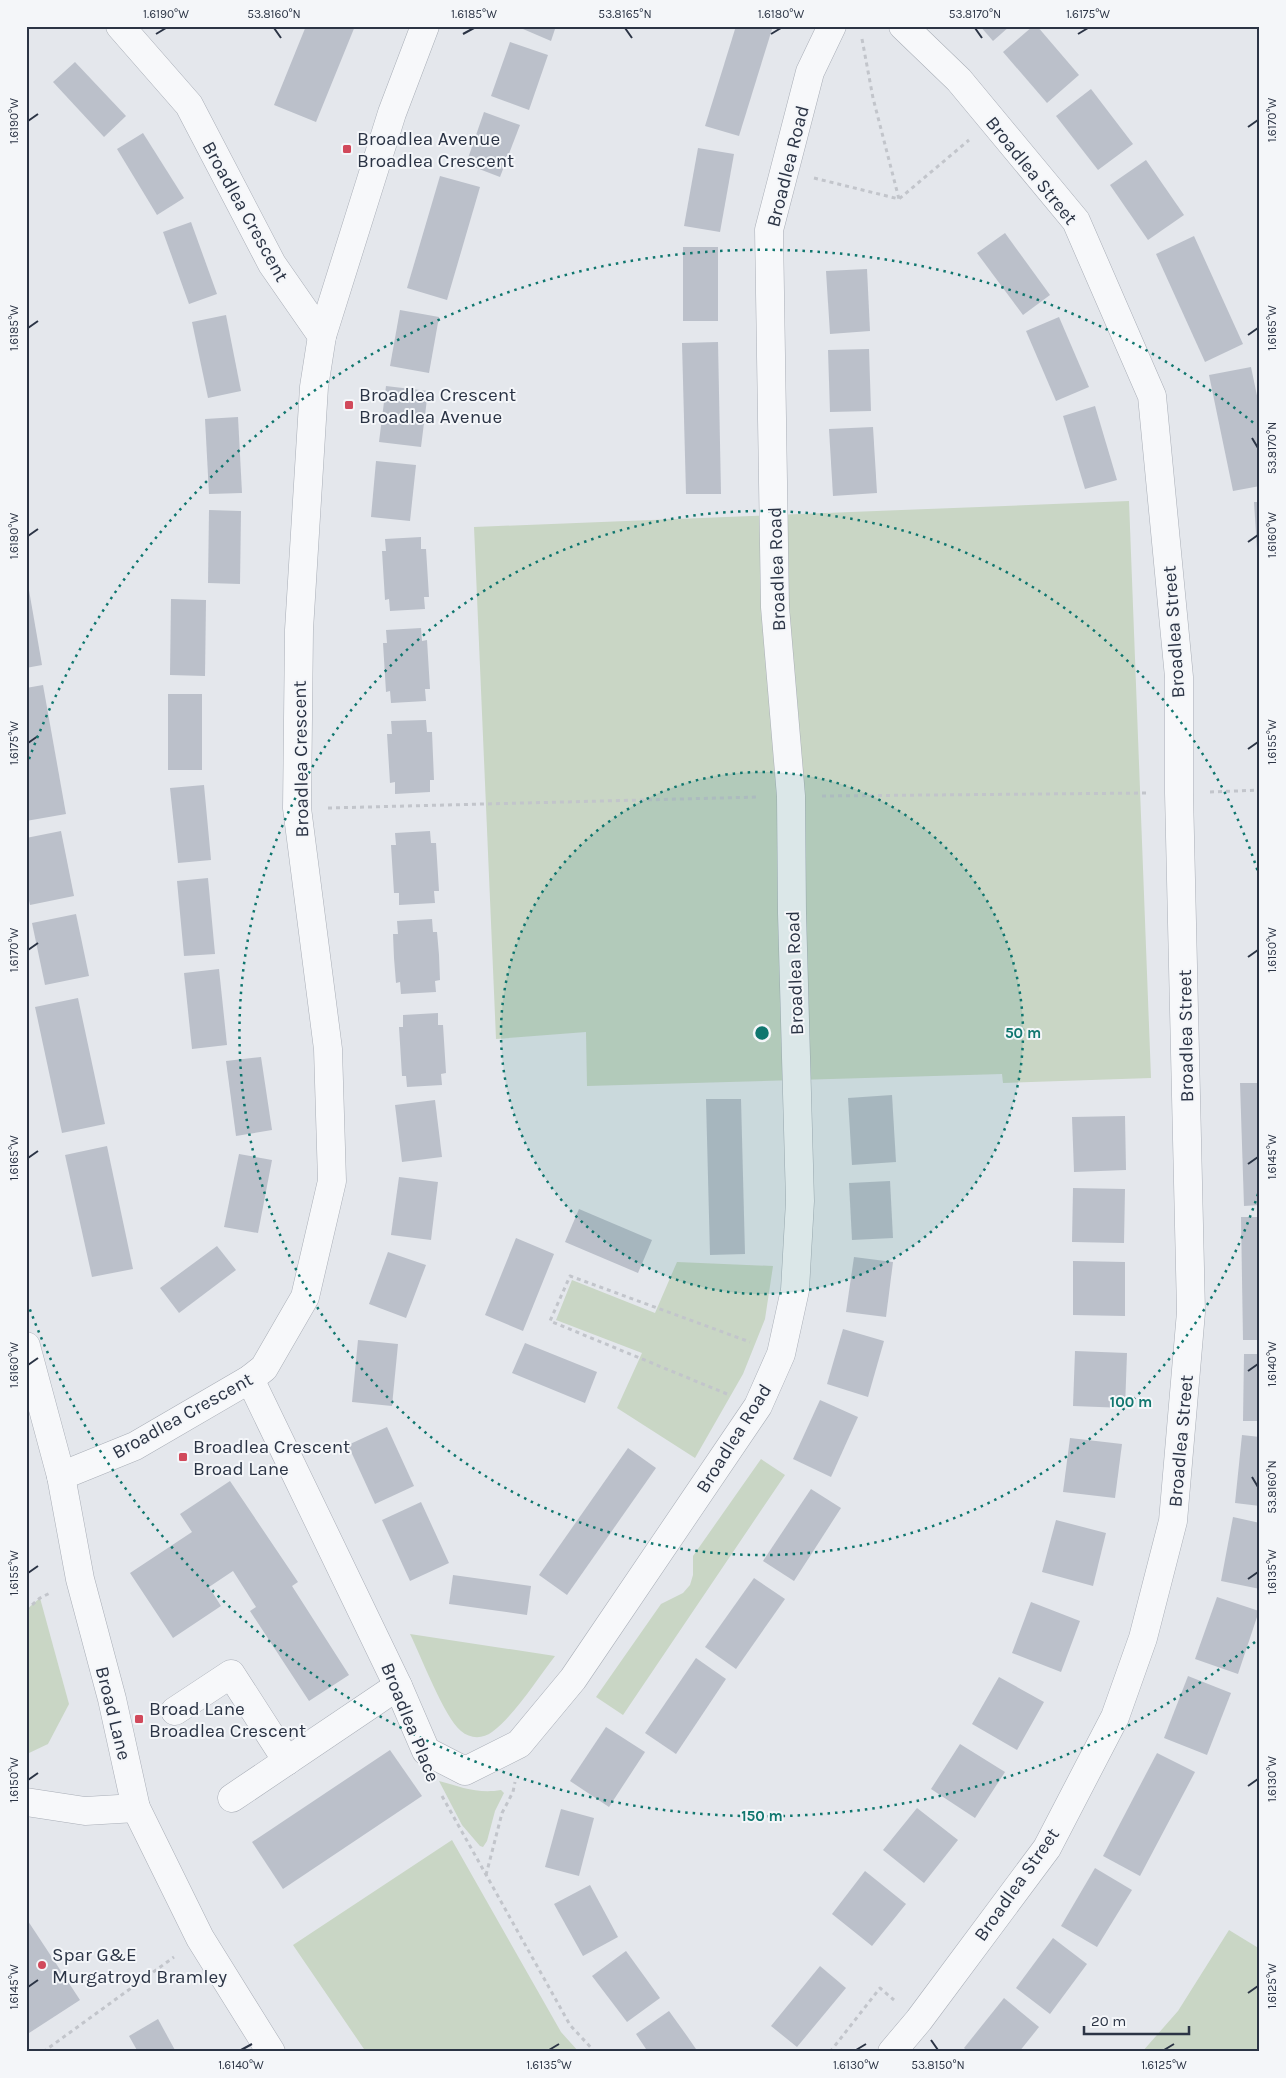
<svg xmlns="http://www.w3.org/2000/svg" width="1286" height="2078" font-family="Karla,sans-serif">
  <style>
    .green { fill: #c9d6c5 }
    .building { fill: #bbc0ca }
    .lines { fill: none; stroke-linecap: round; stroke-linejoin: round }
    .minor-casing { stroke: #a9aeb7; stroke-width: 29 }
    .path { stroke: #c2c5cb; stroke-width: 3; stroke-dasharray: 4 4; stroke-linecap: butt }
    .minor { stroke: #f7f8fa; stroke-width: 28 }
    .ticks { fill: none; stroke: #2b3445; stroke-width: 2 }
    .ring { fill: none; stroke: #0f766e; stroke-width: 2.5; stroke-dasharray: 2.5 5 }
    .poi-dot { fill: #d1495b; stroke: #f4f6f9; stroke-width: 2 }
    .labels { text-anchor: middle; stroke-width: 4; stroke-linejoin: round; paint-order: stroke }
    .poi-label { font-size: 19px; fill: #2b3445; stroke: #f4f6f9; text-anchor: start }
    .street-label { font-size: 19px; fill: #2b3445; stroke: #f4f6f9 }
    .centre { fill: #0f766e; stroke: #f4f6f9; stroke-width: 2.5 }
    .ring-label { font-size: 15px; text-anchor: middle; font-weight: bold; fill: #0f766e; stroke: #f4f6f9; stroke-width: 4; stroke-linejoin: round; paint-order: stroke }
    .neatline { fill: none; stroke: #2b3445; stroke-width: 2 }
    .ticks-label { font-size: 12px; text-anchor: middle; fill: #2b3445 }
  </style>
  <rect width="100%" height="100%" fill="#e4e7ec"/>
  <g class="green">
    <path d="M1129 501 1151 1078 1003 1083 1002 1074 587 1086 586 1032 496 1039 474 527Z"/>
    <path d="M677 1262 773 1266 765 1319 743 1374 695 1458 617 1408 642 1353 556 1320 572 1280 655 1313Z"/>
    <path d="M761 1459 785 1475 623 1715 596 1697 661 1604 683 1593 690 1585 693 1575V1556Z"/>
    <path d="M40 1598 69 1704 48 1744 29 1753H26V1610Z"/>
    <path d="M410 1634 555 1656C538 1678 514 1716 492 1732 483 1739 470 1739 461 1731 444 1717 421 1656 410 1634Z"/>
    <path d="M439 1781C461 1787 478 1794 501 1790L504 1793 495 1811 487 1841 483 1847 480 1846 462 1825Z"/>
    <path d="M452 1840 561 2032 579 2052H366L293 1945Z"/>
    <path d="M1229 1930 1260 1949V2052H1142L1178 2011Z"/>
  </g>
  <g class="building">
    <path d="M306 26H355L316 122 274 105Z"/>
    <path d="M516 26H556L551 41Z"/>
    <path d="M736 26H773L739 136 705 126Z"/>
    <path d="M980 26H1010L993 41Z"/>
    <path d="M1033 26H1037L1079 75 1047 103 1003 52Z"/>
    <path d="M510 42 548 55 529 110 491 96Z"/>
    <path d="M75 62 126 116 104 137 53 82Z"/>
    <path d="M1091 89 1133 144 1098 170 1056 116Z"/>
    <path d="M484 112 520 125 500 177 466 164Z"/>
    <path d="M143 133 184 198 157 215 117 149Z"/>
    <path d="M698 148 734 154 720 232 684 226Z"/>
    <path d="M1146 160 1184 215 1148 240 1110 185Z"/>
    <path d="M440 176 480 187 447 300 407 288Z"/>
    <path d="M191 222 217 294 189 304 163 232Z"/>
    <path d="M1005 233 1050 295 1023 315 977 253Z"/>
    <path d="M1194 236 1243 344 1205 362 1156 254Z"/>
    <rect x="683" y="247" width="35" height="74"/>
    <path d="M867 269 870 331 830 334 826 271Z"/>
    <path d="M400 310 439 317 429 373 390 366Z"/>
    <path d="M226 315 241 391 208 398 192 322Z"/>
    <path d="M1059 317 1089 387 1056 401 1026 331Z"/>
    <path d="M718 342 721 494H686L682 343Z"/>
    <path d="M869 349 871 411 830 412 828 350Z"/>
    <path d="M1251 367 1260 410V486L1233 491 1209 375Z"/>
    <path d="M386 386 428 391 421 447 379 442Z"/>
    <path d="M1095 406 1117 480 1085 489 1063 416Z"/>
    <path d="M238 417 242 493 209 494 205 419Z"/>
    <path d="M873 427 877 493 833 496 829 429Z"/>
    <path d="M376 461 416 465 410 521 371 517Z"/>
    <path d="M1254 502H1260V564H1258Z"/>
    <path d="M209 510 241 511 240 584 208 583Z"/>
    <path d="M421 537V549H426L429 597H424L425 609 390 611 389 599 385 600 382 551H386L385 539Z"/>
    <path d="M26 573 42 665 26 668Z"/>
    <path d="M171 599 206 600 205 676 170 675Z"/>
    <path d="M421 628 422 641 427 640 430 689H425L426 701 391 703 390 691 386 692 383 643H387L386 630Z"/>
    <path d="M43 685 66 814 26 821V688Z"/>
    <rect x="168" y="694" width="34" height="76"/>
    <path d="M426 720 427 732H432L434 780H430V792L395 794V782L390 783 387 734H392L391 721Z"/>
    <path d="M204 785 211 860 178 863 170 788Z"/>
    <path d="M61 831 74 896 30 905 26 887V838Z"/>
    <path d="M430 831 431 843H436L439 891H434L435 903 399 905V893H394L391 845H396L395 833Z"/>
    <path d="M208 878 215 954 184 956 177 881Z"/>
    <path d="M76 914 89 976 45 985 32 923Z"/>
    <path d="M432 919 433 932H437L439 955 440 980 435 981 436 992 401 994 400 982 396 983 394 958 393 934H398L397 921Z"/>
    <path d="M219 969 227 1045 192 1049 184 973Z"/>
    <path d="M78 998 105 1124 62 1133 35 1007Z"/>
    <path d="M438 1013V1025H443L446 1073 441 1074 442 1085 407 1087 406 1076H402L399 1027H403V1015Z"/>
    <path d="M261 1057 272 1130 236 1136 226 1061Z"/>
    <path d="M1240 1083H1260V1205L1244 1206Z"/>
    <path d="M892 1095 896 1162 852 1165 848 1098Z"/>
    <path d="M706 1099H741L745 1254 710 1255Z"/>
    <path d="M435 1100 442 1157 402 1162 395 1105Z"/>
    <path d="M1125 1116 1126 1170 1074 1172 1072 1117Z"/>
    <path d="M107 1146 133 1269 92 1277 65 1155Z"/>
    <path d="M239 1154 272 1160 258 1233 224 1227Z"/>
    <path d="M399 1177 438 1182 431 1240 391 1235Z"/>
    <path d="M890 1181 893 1238 852 1240 849 1183Z"/>
    <path d="M1073 1188 1125 1189 1124 1243 1072 1242Z"/>
    <path d="M579 1209 652 1240 638 1273 565 1242Z"/>
    <path d="M1241 1217H1260V1340H1243Z"/>
    <path d="M516 1238 554 1254 523 1331 485 1315Z"/>
    <path d="M217 1246 236 1270 179 1313 160 1288Z"/>
    <path d="M388 1252 426 1265 406 1318 369 1304Z"/>
    <path d="M854 1257 893 1262 886 1317 846 1312Z"/>
    <path d="M1073 1261 1125 1262V1316L1073 1315Z"/>
    <path d="M843 1329 884 1341 868 1397 827 1384Z"/>
    <path d="M358 1340 398 1344 392 1406 352 1402Z"/>
    <path d="M525 1343 597 1372 585 1403 512 1373Z"/>
    <path d="M1075 1351 1127 1353 1125 1408 1073 1406Z"/>
    <path d="M1244 1354H1260V1421H1243Z"/>
    <path d="M820 1400 858 1417 831 1477 793 1459Z"/>
    <path d="M387 1427 414 1486 375 1504 348 1445Z"/>
    <path d="M1242 1435 1260 1437V1506L1235 1503Z"/>
    <path d="M1070 1438 1122 1444 1115 1498 1063 1492Z"/>
    <path d="M628 1448 656 1468 567 1595 539 1575Z"/>
    <path d="M230 1481 298 1582 292 1586 349 1675 309 1701 250 1611 256 1607 233 1571 209 1587 221 1606 173 1638 130 1573 192 1532 180 1514Z"/>
    <path d="M811 1489 841 1508 794 1581 763 1561Z"/>
    <path d="M421 1502 449 1563 410 1581 382 1520Z"/>
    <path d="M1233 1517 1260 1523V1589L1221 1581Z"/>
    <path d="M1056 1520 1106 1533 1093 1586 1042 1572Z"/>
    <path d="M453 1575 531 1586 527 1615 449 1604Z"/>
    <path d="M754 1578 785 1599 736 1669 705 1647Z"/>
    <path d="M1217 1597 1259 1611 1238 1674 1195 1659Z"/>
    <path d="M1031 1602 1080 1621 1061 1672 1012 1653Z"/>
    <path d="M696 1658 726 1679 676 1754 645 1733Z"/>
    <path d="M1188 1676 1231 1693 1207 1755 1164 1738Z"/>
    <path d="M999 1677 1044 1702 1017 1750 972 1724Z"/>
    <path d="M606 1727 645 1752 609 1807 570 1781Z"/>
    <path d="M960 1744 1005 1772 975 1818 931 1789Z"/>
    <path d="M390 1750 422 1796 283 1889 252 1842Z"/>
    <path d="M1157 1753 1195 1772 1140 1876 1103 1856Z"/>
    <path d="M917 1808 958 1840 924 1883 883 1850Z"/>
    <path d="M561 1809 594 1818 579 1876 545 1867Z"/>
    <path d="M1095 1868 1132 1890 1097 1947 1061 1926Z"/>
    <path d="M865 1871 906 1904 872 1946 832 1914Z"/>
    <path d="M590 1885 618 1937 583 1956 554 1904Z"/>
    <path d="M26 1918 80 2000 26 2035Z"/>
    <path d="M1053 1938 1087 1964 1050 2014 1016 1988Z"/>
    <path d="M626 1951 660 1998 627 2022 592 1976Z"/>
    <path d="M820 1966 846 1988 797 2047 771 2026Z"/>
    <path d="M1004 1998 1039 2027 1019 2052H969L964 2048Z"/>
    <path d="M669 2011 687 2036 698 2052H648L636 2034Z"/>
    <path d="M158 2019 176 2052H138L129 2036Z"/>
  </g>
  <g class="lines">
    <defs>
      <g id="minor">
        <path d="M120 26 189 105 272 264 322 336"/>
        <path d="M26 1346 61 1476 80 1579 112 1699 136 1808 200 1938 271 2052"/>
        <path d="M250 1379 398 1686 426 1751 465 1771 519 1744 573 1679 758 1406 781 1354 795 1290 800 1201 792 913 791 796 775 607 769 230 810 72 832 26"/>
        <path d="M61 1476 135 1446 250 1379 264 1368 305 1297 332 1181 328 1049 297 808 299 630 314 387 322 336 392 113 425 26"/>
        <path d="M175 1711 231 1674 287 1761"/>
        <path d="M232 1798 398 1686"/>
        <path d="M26 1802 85 1811 136 1808"/>
        <path d="M892 2052 919 2020 1047 1848 1115 1717 1143 1638 1173 1521 1191 1312 1179 793V677L1152 396 1076 221 959 80 903 26"/>
      </g>
    </defs>
    <use href="#minor" class="minor-casing"/>
    <g class="path">
      <path d="M862 39 873 98 899 199"/>
      <path d="M814 178 899 199 969 140"/>
      <path d="M1210 792 1260 790"/>
      <path d="M822 796 1149 793"/>
      <path d="M328 808 759 797"/>
      <path d="M727 1394 550 1321 570 1276 750 1342"/>
      <path d="M26 1610 40 1598 50 1593"/>
      <path d="M442 1796 570 2025 595 2052"/>
      <path d="M486 1875 502 1813 513 1792 515 1782"/>
      <path d="M43 2052 174 1957"/>
      <path d="M830 2052 880 1988 894 2000"/>
    </g>
    <use href="#minor" class="minor"/>
  </g>
  <path class="ticks" d="M274 28 281 38M625 28 632 38M975 28 982 38M156 34 166 28M463 34 474 28M771 34 781 28M1078 34 1088 28M28 121 38 114M1248 127 1258 120M28 328 38 321M1248 335 1258 328M1252 438 1258 448M28 536 38 529M1248 542 1258 535M28 743 38 736M1248 749 1258 742M28 950 38 943M1248 957 1258 950M28 1158 38 1151M1248 1164 1258 1157M28 1365 38 1358M1248 1371 1258 1364M1252 1477 1258 1487M28 1573 38 1566M1248 1579 1258 1572M28 1780 38 1773M1248 1786 1258 1779M28 1987 38 1980M1248 1993 1258 1986M931 2040 938 2050M241 2050 252 2044M549 2050 559 2044M856 2050 866 2044M1164 2050 1174 2044"/>
  <circle cx="762" cy="1033" r="261" fill="#0f766e" fill-opacity=".12"/>
  <g class="ring">
    <circle cx="762" cy="1033" r="261"/>
    <path d="M1258 1194A522 522 0 1 1 1258 872"/>
    <path d="M1255 1642A783 783 0 0 1 29 1307M29 759A783 783 0 0 1 1255 424"/>
  </g>
  <g class="poi-dot">
    <rect x="342" y="144" width="10" height="10" rx="2.5"/>
    <rect x="344" y="400" width="10" height="10" rx="2.5"/>
    <rect x="178" y="1452" width="10" height="10" rx="2.5"/>
    <rect x="134" y="1714" width="10" height="10" rx="2.5"/>
    <circle cx="42" cy="1965" r="5"/>
  </g>
  <g class="labels">
    <g class="poi-label">
      <text x="357" y="145">Broadlea Avenue<tspan x="357" dy="22">Broadlea Crescent</tspan></text>
      <text x="359" y="401">Broadlea Crescent<tspan x="359" dy="22">Broadlea Avenue</tspan></text>
      <text x="193" y="1453">Broadlea Crescent<tspan x="193" dy="22">Broad Lane</tspan></text>
      <text x="149" y="1715">Broad Lane<tspan x="149" dy="22">Broadlea Crescent</tspan></text>
      <text x="52" y="1961">Spar G&amp;E<tspan x="52" dy="22">Murgatroyd Bramley</tspan></text>
    </g>
    <g class="street-label">
      <text transform="translate(787 166) rotate(-76)" y="7">Broadlea Road</text>
      <text transform="translate(1032 170) rotate(51)" y="7">Broadlea Street</text>
      <text transform="translate(246 211) rotate(61)" y="7">Broadlea Crescent</text>
      <text transform="translate(776 569) rotate(-92)" y="7">Broadlea Road</text>
      <text transform="translate(1173 632) rotate(-94)" y="7">Broadlea Street</text>
      <text transform="translate(300 759) rotate(-91)" y="7">Broadlea Crescent</text>
      <text transform="translate(794 973) rotate(-92)" y="7">Broadlea Road</text>
      <text transform="translate(1185 1036) rotate(-91)" y="7">Broadlea Street</text>
      <text transform="translate(182 1415) rotate(-29)" y="7">Broadlea Crescent</text>
      <text transform="translate(733 1438) rotate(-58)" y="7">Broadlea Road</text>
      <text transform="translate(1180 1441) rotate(-85)" y="7">Broadlea Street</text>
      <text transform="translate(114 1713) rotate(76)" y="7">Broad Lane</text>
      <text transform="translate(411 1722) rotate(68)" y="7">Broadlea Place</text>
      <text transform="translate(1016 1884) rotate(-55)" y="7">Broadlea Street</text>
    </g>
  </g>
  <circle cx="762" cy="1033" r="8" class="centre"/>
  <g class="ring-label">
    <text x="1023" y="1038">50 m</text>
    <text x="1131" y="1407">100 m</text>
    <text x="762" y="1821">150 m</text>
  </g>
  <rect width="1286" height="2078" fill="none" stroke="#f4f6f9" stroke-width="55"/>
  <path d="M1084 2026v8h105v-8" fill="none" stroke="#2b3445" stroke-width="2.5"/>
  <text x="1091" y="2026" font-size="15" fill="#2b3445" stroke="#f4f6f9" stroke-width="4" paint-order="stroke">20 m</text>
  <rect x="28" y="28" width="1230" height="2022" class="neatline"/>
  <g class="ticks-label">
    <text x="166" y="18">1.6190°W</text>
    <text x="274" y="18">53.8160°N</text>
    <text x="474" y="18">1.6185°W</text>
    <text x="625" y="18">53.8165°N</text>
    <text x="781" y="18">1.6180°W</text>
    <text x="975" y="18">53.8170°N</text>
    <text x="1088" y="18">1.6175°W</text>
    <text transform="translate(1272 120) rotate(-90)" y="4">1.6170°W</text>
    <text transform="translate(14 121) rotate(-90)" y="4">1.6190°W</text>
    <text transform="translate(1272 328) rotate(-90)" y="4">1.6165°W</text>
    <text transform="translate(14 328) rotate(-90)" y="4">1.6185°W</text>
    <text transform="translate(1272 448) rotate(-90)" y="4">53.8170°N</text>
    <text transform="translate(1272 535) rotate(-90)" y="4">1.6160°W</text>
    <text transform="translate(14 536) rotate(-90)" y="4">1.6180°W</text>
    <text transform="translate(1272 742) rotate(-90)" y="4">1.6155°W</text>
    <text transform="translate(14 743) rotate(-90)" y="4">1.6175°W</text>
    <text transform="translate(1272 950) rotate(-90)" y="4">1.6150°W</text>
    <text transform="translate(14 950) rotate(-90)" y="4">1.6170°W</text>
    <text transform="translate(1272 1157) rotate(-90)" y="4">1.6145°W</text>
    <text transform="translate(14 1158) rotate(-90)" y="4">1.6165°W</text>
    <text transform="translate(1272 1364) rotate(-90)" y="4">1.6140°W</text>
    <text transform="translate(14 1365) rotate(-90)" y="4">1.6160°W</text>
    <text transform="translate(1272 1487) rotate(-90)" y="4">53.8160°N</text>
    <text transform="translate(1272 1572) rotate(-90)" y="4">1.6135°W</text>
    <text transform="translate(14 1573) rotate(-90)" y="4">1.6155°W</text>
    <text transform="translate(1272 1779) rotate(-90)" y="4">1.6130°W</text>
    <text transform="translate(14 1780) rotate(-90)" y="4">1.6150°W</text>
    <text transform="translate(1272 1986) rotate(-90)" y="4">1.6125°W</text>
    <text transform="translate(14 1987) rotate(-90)" y="4">1.6145°W</text>
    <text x="241" y="2069">1.6140°W</text>
    <text x="549" y="2069">1.6135°W</text>
    <text x="856" y="2069">1.6130°W</text>
    <text x="938" y="2069">53.8150°N</text>
    <text x="1164" y="2069">1.6125°W</text>
  </g>
</svg>
